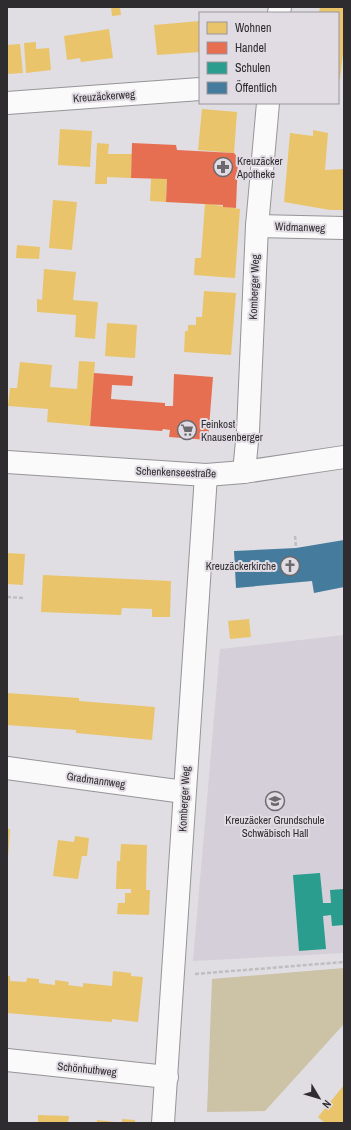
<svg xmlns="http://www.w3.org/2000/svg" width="351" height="1130" font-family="'Archivo Narrow',sans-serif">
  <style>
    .built { fill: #d5cfd9 }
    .green { fill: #ccc2a6 }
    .homes { fill: #e9c46a }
    .shops { fill: #e76f51 }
    .schools { fill: #2a9d8f }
    .public { fill: #457b9d }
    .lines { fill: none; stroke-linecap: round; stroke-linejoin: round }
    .minor-casing { stroke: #959497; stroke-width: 24 }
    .path { stroke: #bebdbf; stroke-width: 2.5; stroke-dasharray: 4 2; stroke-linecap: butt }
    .minor { stroke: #fafafb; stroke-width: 22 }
    .labels { text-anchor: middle; stroke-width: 4; stroke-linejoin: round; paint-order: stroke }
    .street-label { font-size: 11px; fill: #2e2c2f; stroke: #e1dce4 }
    .poi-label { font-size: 11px; fill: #2e2c2f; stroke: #e1dce4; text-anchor: start }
  </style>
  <rect width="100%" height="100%" fill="#e0dee2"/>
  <path class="built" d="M344 635V953L193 961 220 649Z"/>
  <path class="green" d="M344 968V1024L265 1111 207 1112 212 979Z"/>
  <g class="homes">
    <path d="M111 7H120L121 15 112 16Z"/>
    <path d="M320 7H344V45L340 79H338V13H319Z"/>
    <path d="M200 21V52L157 55 154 25Z"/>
    <path d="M109 29 113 58 81 62 80 58 67 60 64 36Z"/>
    <path d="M36 42V49L49 48 51 70 26 73 24 43Z"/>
    <path d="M20 44 23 73 7 74V45Z"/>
    <path d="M202 109 237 112 234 153 198 150Z"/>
    <path d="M60 129 92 131 90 167 58 165Z"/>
    <path d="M313 130 328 133 325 170 344 169V210H330L284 202 290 133 313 136Z"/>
    <path d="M97 143 109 144 108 154H132L131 178 107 177V184H95Z"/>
    <path d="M151 178 167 179 166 202 150 201Z"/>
    <path d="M53 200 77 202 72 250 49 248Z"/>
    <path d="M205 203 240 209 235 278 194 275 195 258H201Z"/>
    <path d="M17 245 40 247 39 259 16 258Z"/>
    <path d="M44 269 76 272 73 300 98 302 95 339 75 337 76 315 37 312V299L42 300Z"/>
    <path d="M204 291 236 293 231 355 184 352 185 331H188V325H196V317H202Z"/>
    <path d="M107 323 137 325 135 358 105 356Z"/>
    <path d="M79 361 95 362 90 426 47 422 48 409 8 406 10 388H17L20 362 52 365 50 387 77 389Z"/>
    <path d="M7 553 25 554 23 585 7 584Z"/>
    <path d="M43 575 171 581 170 617H152V609L122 608 121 615 41 612Z"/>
    <path d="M249 619 251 637 230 639 228 621Z"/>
    <path d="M7 693 79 698V701L155 707 152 740 76 733V730L7 725Z"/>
    <path d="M7 829H10L8 858H7Z"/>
    <path d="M75 836 89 838 87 856H82L78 879 53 876 58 840 74 842Z"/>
    <path d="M121 844 147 845 146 890H150L149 915 117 914 118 903H125V893H131V889H116L117 861H120Z"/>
    <path d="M113 971 131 973V976L143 977 138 1022 112 1019V1022L7 1013V976H10V981L26 982 27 978 39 979V983L55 985V980L69 982 68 985 83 987V983L112 986Z"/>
    <path d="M344 1085V1123H325L318 1117Z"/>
    <path d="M38 1115 69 1116 68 1123H38Z"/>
    <path d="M122 1119 135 1120V1123H122Z"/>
    <path d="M97 1120 115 1122V1123H97Z"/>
  </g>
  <g class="shops">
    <path d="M132 143 176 145 177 150 234 153 238 158 236 208 223 207V205L166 202 167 179 131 178Z"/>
    <path d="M94 373 133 376 132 386 112 385 111 399 165 403V406H173L174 374 213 377 208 440 169 437 170 430 163 429 162 431 90 426Z"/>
  </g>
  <path class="schools" d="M320 873 323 903H331L330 890 344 889V925L332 926 331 915 323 916 326 949 299 951 293 875Z"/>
  <path class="public" d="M344 540V587L314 593 312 581 236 588 234 551 296 548Z"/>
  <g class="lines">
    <defs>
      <g id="minor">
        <path d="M279 13 280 7"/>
        <path d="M7 103 200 89"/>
        <path d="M257 226 344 228"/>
        <path d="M7 462 206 475 244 472 344 457"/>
        <path d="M244 472 248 431 257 226 268 103"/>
        <path d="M7 768 184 792"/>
        <path d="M7 1060 167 1077"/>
        <path d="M163 1123 206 475"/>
      </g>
    </defs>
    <use href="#minor" class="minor-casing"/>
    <g class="path">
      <path d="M295 536 296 548"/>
      <path d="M7 597 23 598"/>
      <path d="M195 974 344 962"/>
    </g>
    <use href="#minor" class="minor"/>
  </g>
  <defs>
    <symbol id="pharmacy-ring" viewBox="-11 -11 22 22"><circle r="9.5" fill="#e1dce4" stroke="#6c6a6e" stroke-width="1.5"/><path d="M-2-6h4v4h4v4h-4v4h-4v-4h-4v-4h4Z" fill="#6c6a6e"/></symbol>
    <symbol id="supermarket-ring" viewBox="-11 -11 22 22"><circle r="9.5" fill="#e1dce4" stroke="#6c6a6e" stroke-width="1.5"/><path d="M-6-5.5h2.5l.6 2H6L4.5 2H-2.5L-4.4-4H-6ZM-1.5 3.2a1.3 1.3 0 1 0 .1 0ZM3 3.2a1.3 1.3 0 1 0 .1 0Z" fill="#6c6a6e"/></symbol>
    <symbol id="church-ring" viewBox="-11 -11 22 22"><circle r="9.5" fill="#e1dce4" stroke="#6c6a6e" stroke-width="1.5"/><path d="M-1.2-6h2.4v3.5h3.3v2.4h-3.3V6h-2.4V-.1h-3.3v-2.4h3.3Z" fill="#6c6a6e"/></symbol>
    <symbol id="school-ring" viewBox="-11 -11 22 22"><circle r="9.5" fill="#e1dce4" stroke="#6c6a6e" stroke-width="1.5"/><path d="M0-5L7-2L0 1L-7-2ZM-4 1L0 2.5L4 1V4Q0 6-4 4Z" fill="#6c6a6e"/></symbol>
  </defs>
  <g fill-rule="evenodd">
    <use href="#pharmacy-ring" x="212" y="156" width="22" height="22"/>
    <use href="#supermarket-ring" x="176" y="419" width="22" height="22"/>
    <use href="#church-ring" x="279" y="555" width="22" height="22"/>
    <use href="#school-ring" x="264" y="790" width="22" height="22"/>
  </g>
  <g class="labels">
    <g class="street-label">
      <text transform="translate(104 96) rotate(-4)" y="4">Kreuzäckerweg</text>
      <text transform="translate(300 227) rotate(2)" y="4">Widmanweg</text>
      <text transform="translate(254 287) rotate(-88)" y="4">Komberger Weg</text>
      <text transform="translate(176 472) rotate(2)" y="4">Schenkenseestraße</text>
      <text transform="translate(96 780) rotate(8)" y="4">Gradmannweg</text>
      <text transform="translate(184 799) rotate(-87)" y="4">Komberger Weg</text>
      <text transform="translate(87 1069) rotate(6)" y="4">Schönhuthweg</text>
    </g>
    <g class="poi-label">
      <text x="237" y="165">Kreuzäcker<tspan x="237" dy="13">Apotheke</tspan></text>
      <text x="201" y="428">Feinkost<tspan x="201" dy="13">Knausenberger</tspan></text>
      <text x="276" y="570" text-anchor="end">Kreuzäckerkirche</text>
      <text x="275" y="824" text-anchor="middle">Kreuzäcker Grundschule<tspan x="275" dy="13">Schwäbisch Hall</tspan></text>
    </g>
  </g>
  <rect width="351" height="1130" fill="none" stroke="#2e2c2f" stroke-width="16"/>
  <rect x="199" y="12" width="140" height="92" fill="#e1dce4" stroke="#99969c"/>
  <rect x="207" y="22" width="20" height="12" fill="#e9c46a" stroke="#99969c"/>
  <text x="235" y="32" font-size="12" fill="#2e2c2f">Wohnen</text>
  <rect x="207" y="42" width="20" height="12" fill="#e76f51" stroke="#99969c"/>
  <text x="235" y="52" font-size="12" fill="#2e2c2f">Handel</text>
  <rect x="207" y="62" width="20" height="12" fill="#2a9d8f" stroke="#99969c"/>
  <text x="235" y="72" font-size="12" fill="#2e2c2f">Schulen</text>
  <rect x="207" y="82" width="20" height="12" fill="#457b9d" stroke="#99969c"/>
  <text x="235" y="92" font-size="12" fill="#2e2c2f">Öffentlich</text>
  <g transform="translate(319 1098) rotate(128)" stroke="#e1dce4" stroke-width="3" paint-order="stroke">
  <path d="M0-3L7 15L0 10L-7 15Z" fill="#2e2c2f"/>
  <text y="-6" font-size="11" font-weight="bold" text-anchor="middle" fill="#2e2c2f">N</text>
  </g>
</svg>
